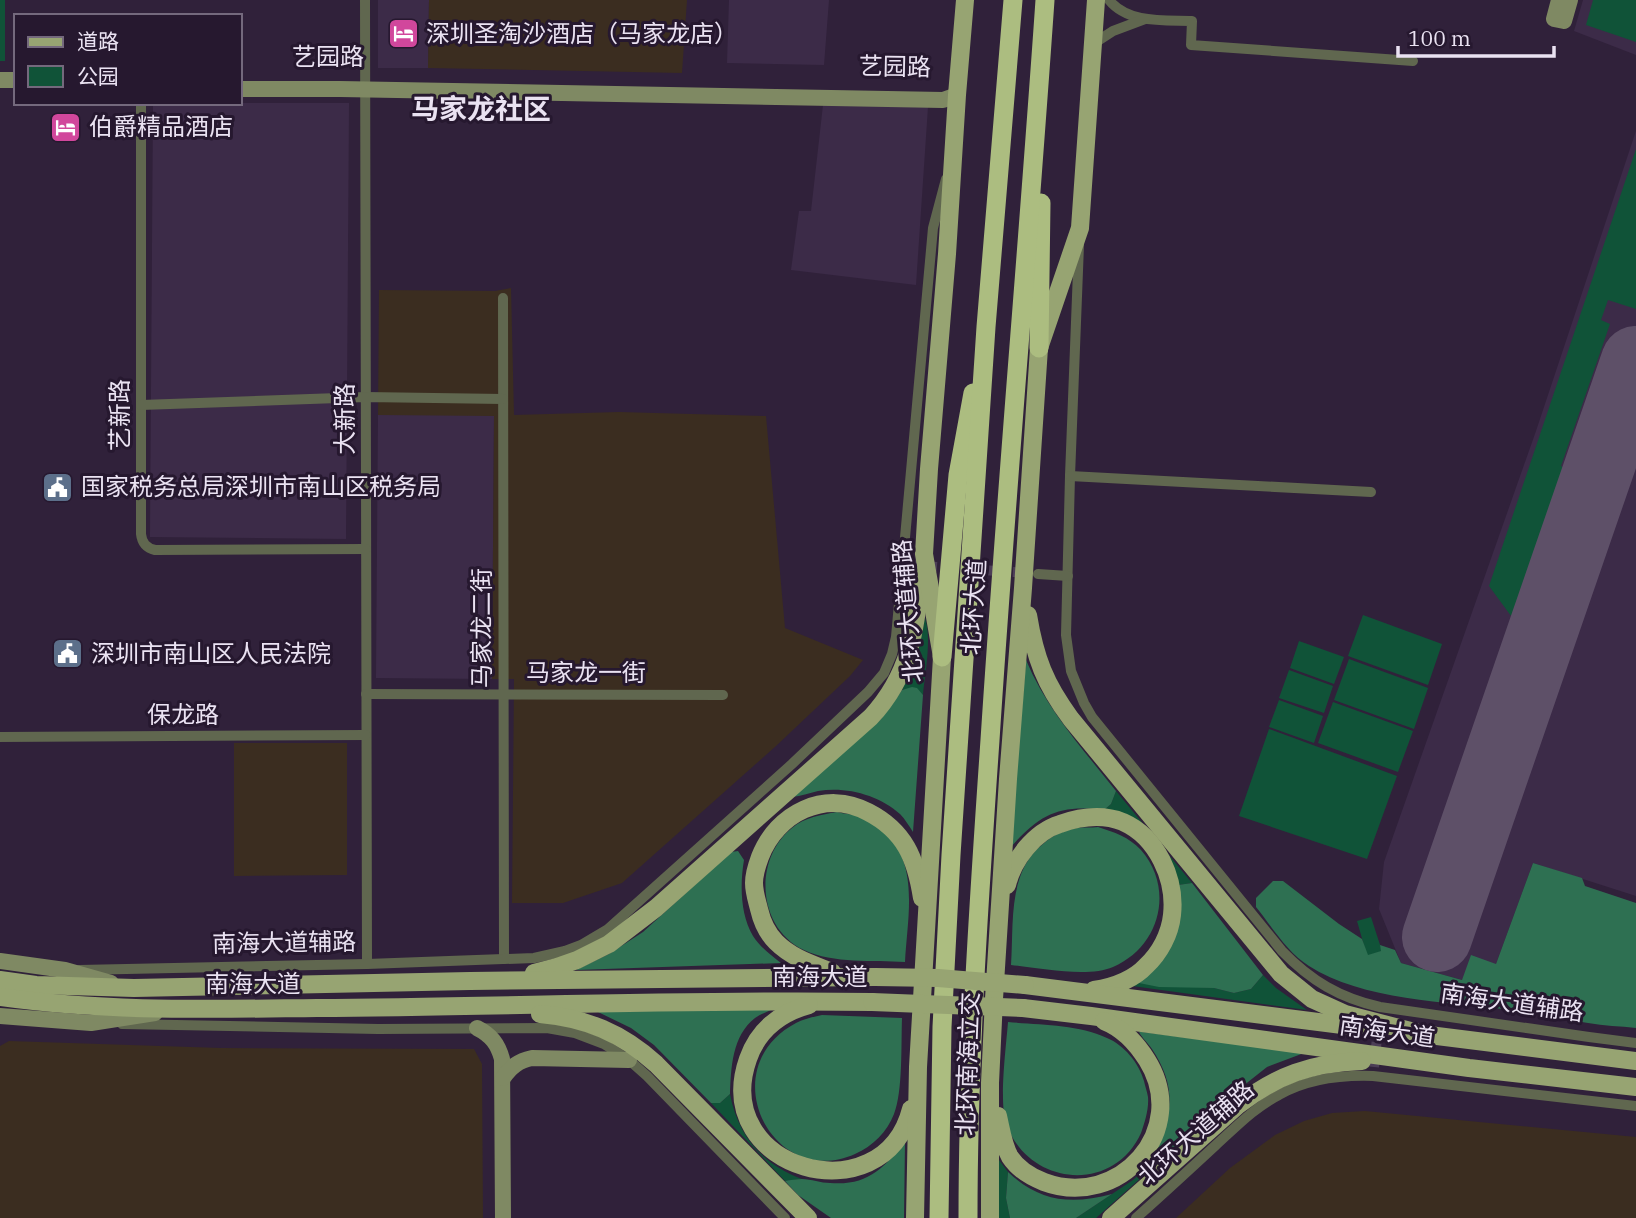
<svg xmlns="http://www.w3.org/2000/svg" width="1636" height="1218" font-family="'IBM Plex Serif','Noto Sans SC',serif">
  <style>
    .built { fill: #3c2b48 }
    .industrial { fill: #3b2d20 }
    .green { fill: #105338 }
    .forest { fill: #2e7052 }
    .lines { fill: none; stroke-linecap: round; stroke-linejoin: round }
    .taxiway { stroke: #5e5068; stroke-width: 28 }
    .runway { stroke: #5e5068; stroke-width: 70 }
    .street-tunnel { stroke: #4c3e56; stroke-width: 10; stroke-dasharray: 10 5; stroke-linecap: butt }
    .street { stroke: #60674f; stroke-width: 10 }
    .secondary { stroke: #7f8963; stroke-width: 16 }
    .primary { stroke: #97a472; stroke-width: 18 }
    .highway { stroke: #acbd80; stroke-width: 19 }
    .primary-bridge { stroke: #97a472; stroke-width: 18 }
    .labels { text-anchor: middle; stroke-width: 6; stroke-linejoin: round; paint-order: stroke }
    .poi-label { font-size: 24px; fill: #eae2f2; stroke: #26182f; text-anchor: start }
    .street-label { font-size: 24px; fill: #eae2f2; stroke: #26182f }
    .quarter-label { font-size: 28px; font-weight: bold; fill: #eae2f2; stroke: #26182f }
  </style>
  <rect width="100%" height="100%" fill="#30213a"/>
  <g class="built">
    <path d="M378 0H429L428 68H378Z"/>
    <path d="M729 0H829L824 65 727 63Z"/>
    <path d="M1583 0H1636V55L1574 31Z"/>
    <path d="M153 103H349L346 539 150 537Z"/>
    <path d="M823 105 928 107 916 285 791 270 799 211H811Z"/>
    <path d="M1636 131V896L1533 863 1496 964 1462 980 1401 963 1379 909 1384 862 1536 431Z"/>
    <path d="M378 415H494L492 679 376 678Z"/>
  </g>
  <g class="industrial">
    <path d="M429 0H687L682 73 428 68Z"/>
    <path d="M511 288 514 415 619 412 766 416 785 628 863 660 850 676 776 746 622 883 563 903H512L514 679H492L494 416 378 415 379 290 495 291Z"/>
    <path d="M234 743H347V875L234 876Z"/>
    <path d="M9 1041 221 1048 474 1049 482 1064 483 1218H0V1046Z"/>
    <path d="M1365 1111 1636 1137V1218H1176L1230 1168 1275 1135 1304 1121 1332 1113Z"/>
  </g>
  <g class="green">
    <rect x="0" y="0" width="5" height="61"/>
    <path d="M1593 0H1636V42L1586 25Z"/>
    <path d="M1636 149V309L1608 300 1601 320 1610 324 1561 466 1580 477 1525 635 1489 586Z"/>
    <path d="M1363 615 1442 644 1428 685 1348 656Z"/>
    <path d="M925 618C932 638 925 674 923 695 916 687 913 687 902 690 914 667 920 644 925 618Z"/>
    <path d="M1299 641 1344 657 1334 684 1290 668Z"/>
    <path d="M1349 659 1428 688 1414 729 1334 700Z"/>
    <path d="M1289 670 1333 686 1324 713 1279 698Z"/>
    <path d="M1279 700 1323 716 1314 743 1269 727Z"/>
    <path d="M1333 702 1413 731 1398 772 1318 743Z"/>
    <path d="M1269 729 1397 776 1367 859 1239 816Z"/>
    <path d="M1116 791 1192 883 1178 885 1169 862 1104 810 1111 804Z"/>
    <path d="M1371 917 1382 951 1367 956 1357 921Z"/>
    <path d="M1263 975 1276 988 1307 1010 1125 985 1134 982 1214 988 1234 993 1251 989Z"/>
    <path d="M730 1094C738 1136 762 1164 802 1179L785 1181 711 1103H720Z"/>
    <path d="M1157 1150 1163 1152 1171 1151 1096 1218H1076L1133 1180 1146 1168Z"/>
    <path d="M996 1156 1008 1172 1006 1198 1010 1218H996Z"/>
  </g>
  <g class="forest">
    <path d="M1026 660C1047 710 1082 748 1116 791L1111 804 1104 810C1058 804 1039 815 1010 848Z"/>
    <path d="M912 687 917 688 923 695 913 832C909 826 905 819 900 814 879 795 846 786 818 791 809 793 801 796 792 797L881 719 902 690Z"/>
    <path d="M837 812C844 814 852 814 859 816 870 820 881 828 889 837 919 869 907 921 905 962 873 960 834 964 804 950 757 928 753 859 792 828 805 817 821 815 837 812Z"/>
    <path d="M1098 827C1114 832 1129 837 1141 850 1175 889 1160 947 1113 967 1088 978 1039 968 1011 965 1014 925 1007 872 1043 844 1052 836 1064 829 1077 828 1084 827 1091 828 1098 827Z"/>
    <path d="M738 851 744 860C740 884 740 914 753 936 760 947 771 955 781 963L576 970 609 954 643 932 731 852Z"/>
    <path d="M1533 863 1582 878 1585 886 1636 903V1028C1620 1026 1604 1026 1588 1023 1562 1019 1536 1013 1510 1010 1448 1002 1361 1000 1309 966 1287 952 1272 927 1256 907V898L1273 881H1283L1339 924 1362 939 1368 955 1381 951 1380 945 1395 950 1401 963 1462 980 1471 955 1496 964Z"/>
    <path d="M1192 883 1263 975 1251 989 1234 993 1214 988 1159 987 1134 982 1143 976 1178 885Z"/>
    <path d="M775 1008C769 1011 761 1014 755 1018 732 1036 731 1068 730 1094L720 1103H711L654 1045 631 1028 598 1012Z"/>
    <path d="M822 1015 902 1018C901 1043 903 1092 894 1114 887 1132 873 1146 855 1154 772 1191 711 1068 796 1023 803 1019 813 1017 822 1015Z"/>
    <path d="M1008 1022C1041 1025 1077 1024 1107 1038 1124 1045 1139 1063 1144 1081 1145 1086 1147 1091 1148 1097 1149 1109 1145 1122 1141 1133 1113 1195 1027 1186 1006 1123 999 1101 1006 1048 1008 1022Z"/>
    <path d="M1139 1032H1143L1304 1053 1267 1067 1248 1082 1171 1151 1163 1152 1157 1150C1173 1112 1176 1085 1152 1049 1148 1043 1142 1038 1139 1032Z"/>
    <path d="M905 1142 904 1218H831L798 1195 785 1181C790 1180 797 1179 802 1179 811 1179 821 1183 830 1183 867 1186 883 1169 905 1142Z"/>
    <path d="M1008 1172C1040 1202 1071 1205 1112 1194L1076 1218H1010L1006 1198Z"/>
  </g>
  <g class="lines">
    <path class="taxiway" d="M1623 397 1636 402"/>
    <path class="runway" d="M1437 937 1636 361"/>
    <g class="street-tunnel">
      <path d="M912 565 952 568"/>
      <path d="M968 569 1028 573"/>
      <path d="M1374 1067 1379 1018"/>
    </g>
    <g class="street">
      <path d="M365 0 367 964"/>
      <path d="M1109 0C1128 24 1165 20 1192 21L1191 45 1413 61"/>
      <path d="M1093 44 1113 31 1145 19"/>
      <path d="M141 103V534C142 543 146 548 155 550L366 549"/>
      <path d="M1079 245 1070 476 1066 635 1071 671 1084 703 1092 717 1282 951C1311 981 1340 998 1380 1007L1589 1037 1636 1043"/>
      <path d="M503 298 504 959"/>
      <path d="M141 405 366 397 503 399"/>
      <path d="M1070 476 1371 492"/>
      <path d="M1038 574 1068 576"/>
      <path d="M366 694 723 695"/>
      <path d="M0 737 366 735"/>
      <path d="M79 970 367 964 534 958 565 951 581 945 608 929 792 764 868 692 884 673 892 654 896 637 933 228 946 179"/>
      <path d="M122 1024 378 1029 547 1028 575 1033 604 1044 629 1060 647 1076 785 1218"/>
      <path d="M1136 1218C1163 1194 1189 1170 1216 1145 1236 1127 1255 1107 1279 1095 1307 1079 1341 1075 1373 1076L1636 1106"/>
    </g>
    <g class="secondary">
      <path d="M1559 0 1554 19 1564 21 1570 0"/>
      <path d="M0 80H16"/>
      <path d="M240 89H340L943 100 957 95"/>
      <path d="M0 961 65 970 111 983"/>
      <path d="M0 1016 91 1023 155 1013"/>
      <path d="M477 1028C491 1035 498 1044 502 1059L503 1218"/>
      <path d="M503 1078C511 1067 518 1061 532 1058L629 1060"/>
    </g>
    <g class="primary">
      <path d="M1028 615C1035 658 1045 684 1071 719L1281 974 1312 999 1345 1014 1430 1036"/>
      <path d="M1007 885C1013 860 1034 832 1060 824 1080 817 1103 814 1123 822 1157 837 1176 879 1172 915 1170 934 1160 953 1146 966 1133 980 1112 987 1094 990"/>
      <path d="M832 972C812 964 792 958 776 942 767 933 762 922 759 909 757 901 754 892 754 883 754 874 757 865 760 857 777 813 825 789 868 812 905 831 916 859 922 898"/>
      <path d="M534 973 557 967 577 960 609 944 656 908 871 717C910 675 916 630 921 575"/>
      <path d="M0 980 36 985 134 988 470 981 875 977"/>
      <path d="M1025 985 1358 1027"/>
      <path d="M0 997C105 1012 211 1009 317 1008 502 1007 687 999 872 1002"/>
      <path d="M809 1005C780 1013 758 1030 748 1059 709 1170 883 1218 911 1109"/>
      <path d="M1023 1008 1091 1016 1469 1068 1636 1087"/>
      <path d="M540 1014C586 1018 622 1033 656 1064L808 1218"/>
      <path d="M1421 1034 1636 1061"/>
      <path d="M998 1116C1001 1129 1003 1145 1010 1157 1018 1169 1031 1177 1044 1182 1119 1210 1191 1130 1147 1060 1137 1044 1122 1028 1104 1021"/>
      <path d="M915 1218 918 1067 942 657 924 554 929 469 947 254 957 95 965 0"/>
      <path d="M990 1218V1083L994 999 1008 779 1023 588 1039 348 1080 228 1096 0"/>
      <path d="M1111 1218 1237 1106C1277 1075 1311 1063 1362 1061"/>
    </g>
    <g class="highway">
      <path d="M1039 348 1041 203"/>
      <path d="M942 657 958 475 973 393"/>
      <path d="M939 1218 942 1027 951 855 986 327 1013 0"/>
      <path d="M968 1218C968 1059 979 899 990 740 1006 493 1028 247 1045 0"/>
    </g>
    <g class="primary-bridge">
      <path d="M875 977 938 978 1025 985"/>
      <path d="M872 1002 1023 1008"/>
    </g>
  </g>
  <defs>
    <symbol id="hotel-square" viewBox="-11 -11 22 22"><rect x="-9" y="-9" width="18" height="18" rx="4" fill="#d1479c" stroke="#26182f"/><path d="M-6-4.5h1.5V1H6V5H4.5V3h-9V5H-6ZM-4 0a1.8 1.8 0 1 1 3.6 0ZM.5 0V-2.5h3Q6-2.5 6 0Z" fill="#fff"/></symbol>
    <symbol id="civic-square" viewBox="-11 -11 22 22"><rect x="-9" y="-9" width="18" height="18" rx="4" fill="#5c6f8a" stroke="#26182f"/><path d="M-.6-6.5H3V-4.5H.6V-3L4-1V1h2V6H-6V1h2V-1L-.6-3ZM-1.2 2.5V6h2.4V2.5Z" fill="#fff"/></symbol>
  </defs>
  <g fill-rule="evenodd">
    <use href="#hotel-square" x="386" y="16" width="35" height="35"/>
    <use href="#hotel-square" x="48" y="110" width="35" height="35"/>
    <use href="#civic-square" x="40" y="470" width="35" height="35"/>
    <use href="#civic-square" x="50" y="636" width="35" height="35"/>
  </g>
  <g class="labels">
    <g class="poi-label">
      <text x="426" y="42">深圳圣淘沙酒店（马家龙店）</text>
      <text x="89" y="135">伯爵精品酒店</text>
      <text x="81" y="495">国家税务总局深圳市南山区税务局</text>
      <text x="91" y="662">深圳市南山区人民法院</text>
    </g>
    <g class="street-label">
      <text x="328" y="65">艺园路</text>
      <text transform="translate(895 67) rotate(1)" y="8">艺园路</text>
      <text transform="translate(120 415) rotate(-90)" y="8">艺新路</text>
      <text transform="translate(345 419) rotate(-90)" y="8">大新路</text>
      <text transform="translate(974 607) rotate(-86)" y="8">北环大道</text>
      <text transform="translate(908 611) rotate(-95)" y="8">北环大道辅路</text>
      <text transform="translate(482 628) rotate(-90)" y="8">马家龙二街</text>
      <text x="586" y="681">马家龙一街</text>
      <text x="183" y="723">保龙路</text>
      <text transform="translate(284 943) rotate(-1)" y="8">南海大道辅路</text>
      <text x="820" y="985">南海大道</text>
      <text x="253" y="992">南海大道</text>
      <text transform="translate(1512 1003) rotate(8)" y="8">南海大道辅路</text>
      <text transform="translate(1387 1032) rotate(8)" y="8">南海大道</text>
      <text transform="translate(968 1064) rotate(-88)" y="8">北环南海立交</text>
      <text transform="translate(1196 1133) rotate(-41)" y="8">北环大道辅路</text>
    </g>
    <g class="quarter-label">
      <text x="481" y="119">马家龙社区</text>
    </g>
  </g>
  <rect x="14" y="14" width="228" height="91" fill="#26182f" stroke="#74697d" stroke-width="2"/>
  <rect x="28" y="37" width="35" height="10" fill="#97a472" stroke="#74697d" stroke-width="2"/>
  <text x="77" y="49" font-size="21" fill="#eae2f2">道路</text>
  <rect x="28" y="66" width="35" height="21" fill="#105338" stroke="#74697d" stroke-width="2"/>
  <text x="77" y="84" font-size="21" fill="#eae2f2">公园</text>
  <path d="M1398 46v10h156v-10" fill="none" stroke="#eae2f2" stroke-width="3.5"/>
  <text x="1408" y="46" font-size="21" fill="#eae2f2" stroke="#26182f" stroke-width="5" paint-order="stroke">100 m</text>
</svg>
